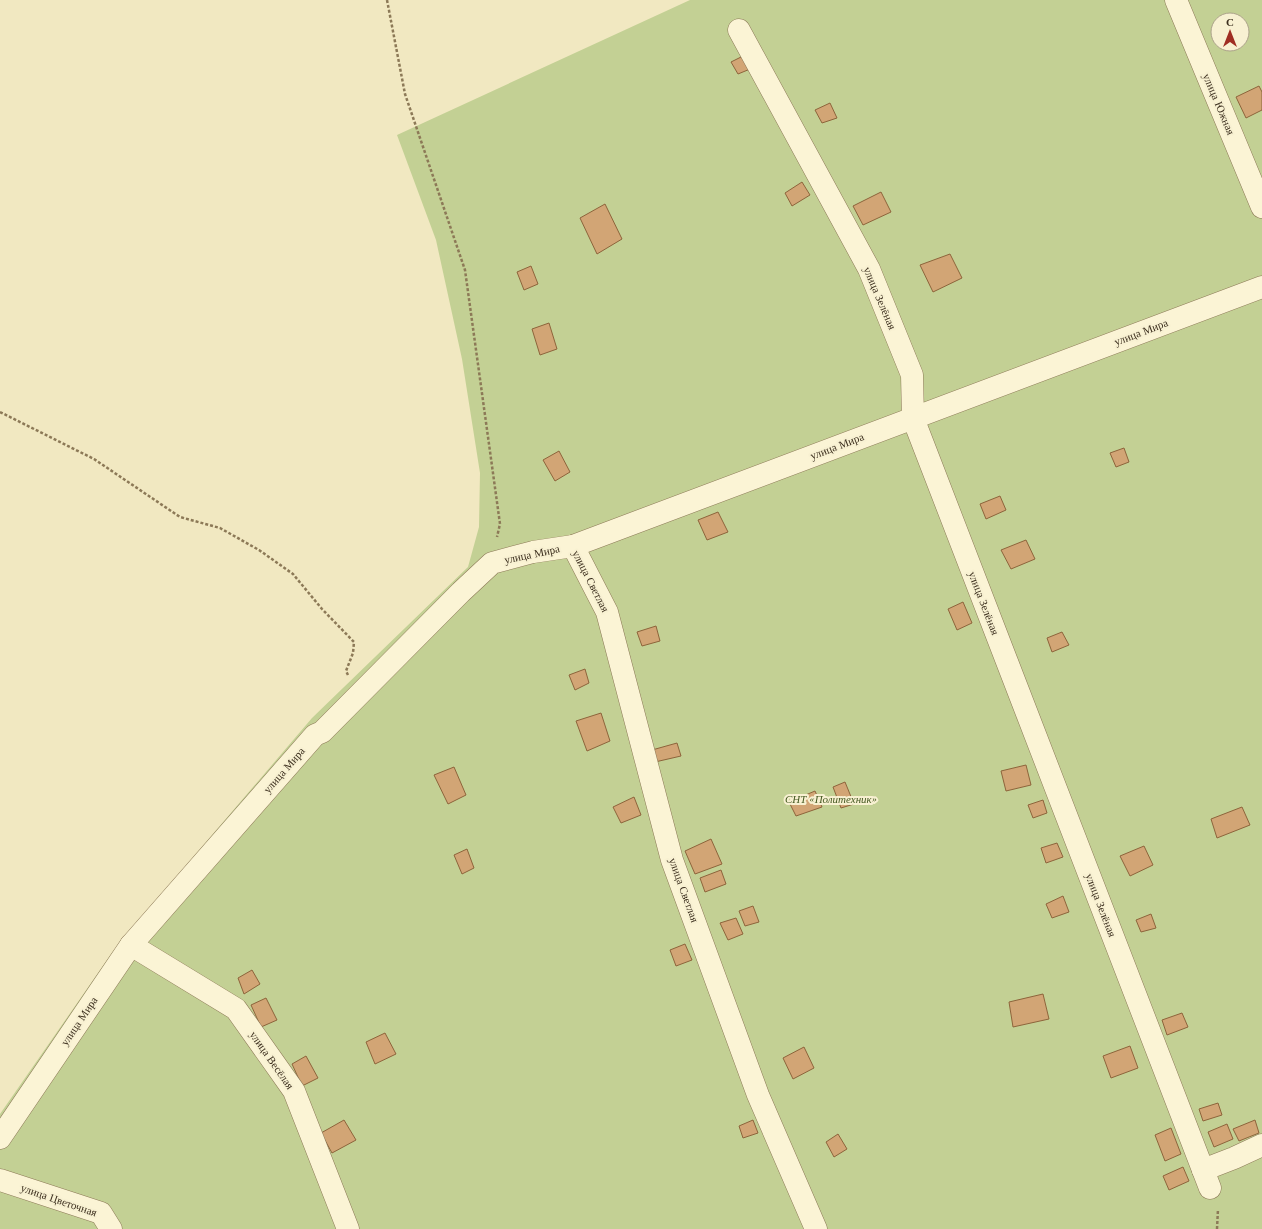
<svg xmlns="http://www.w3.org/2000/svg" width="1262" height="1229" font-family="'Libre Baskerville',serif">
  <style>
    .green { fill: #c3d094; fill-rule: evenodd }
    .building { fill: #d2a575; stroke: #8d643b }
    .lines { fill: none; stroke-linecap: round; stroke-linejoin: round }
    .minor-casing { stroke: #8c7957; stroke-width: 23 }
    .path { stroke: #8c7957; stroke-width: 2.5; stroke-dasharray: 3 2; stroke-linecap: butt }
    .minor { stroke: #fbf4d5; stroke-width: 22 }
    .labels { text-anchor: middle; stroke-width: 4; stroke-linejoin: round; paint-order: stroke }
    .street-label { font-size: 11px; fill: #3b2e1d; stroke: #f8f1d2 }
    .park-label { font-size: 11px; font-style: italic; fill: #455922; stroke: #f8f1d2 }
  </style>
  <rect width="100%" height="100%" fill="#f1e8c1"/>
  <path class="green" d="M690 0H1262V1229H0V1114L114 950 312 718 468 567 479 527 480 473 462 359 436 240 397 135ZM1218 20H1242V44H1218Z"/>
  <g class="building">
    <path d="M747 54 755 67 738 74 731 62Z"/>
    <path d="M1259 86 1262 92V110L1246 118 1236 97Z"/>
    <path d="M830 103 837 118 822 123 815 110Z"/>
    <path d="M802 182 810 195 792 206 785 193Z"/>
    <path d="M881 192 891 212 863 225 853 206Z"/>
    <path d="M605 204 622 239 597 254 580 218Z"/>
    <path d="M950 254 962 278 933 292 920 265Z"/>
    <path d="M531 266 538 284 524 290 517 272Z"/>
    <path d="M549 323 557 349 540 355 532 329Z"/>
    <path d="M1124 448 1129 462 1116 467 1110 453Z"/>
    <path d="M559 451 570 472 555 481 543 460Z"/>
    <path d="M1000 496 1006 510 986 519 980 504Z"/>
    <path d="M718 512 728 532 707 540 698 520Z"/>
    <path d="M1026 540 1035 559 1011 569 1001 550Z"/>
    <path d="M963 602 972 623 957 630 948 609Z"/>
    <path d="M656 626 660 641 642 646 637 632Z"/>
    <path d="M1062 632 1069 645 1052 652 1047 638Z"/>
    <path d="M585 669 589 683 575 690 569 675Z"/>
    <path d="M601 713 610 741 587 751 576 721Z"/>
    <path d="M677 743 681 756 655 762 652 750Z"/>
    <path d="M1026 765 1031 785 1006 791 1001 771Z"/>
    <path d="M454 767 466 795 448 804 434 775Z"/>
    <path d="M845 782 854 804 841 808 833 787Z"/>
    <path d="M815 791 822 807 796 816 789 802Z"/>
    <path d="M634 797 641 815 621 823 613 807Z"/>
    <path d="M1043 800 1047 813 1033 818 1028 805Z"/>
    <path d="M1242 807 1250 825 1217 838 1211 819Z"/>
    <path d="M711 839 722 864 695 874 685 851Z"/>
    <path d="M1057 843 1063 857 1046 863 1041 848Z"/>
    <path d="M1144 846 1153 865 1130 876 1120 856Z"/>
    <path d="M467 849 474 868 462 874 454 855Z"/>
    <path d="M721 870 726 884 705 892 700 878Z"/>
    <path d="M1063 896 1069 912 1052 918 1046 904Z"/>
    <path d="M753 906 759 922 745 926 739 911Z"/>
    <path d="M1151 914 1156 928 1141 932 1136 920Z"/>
    <path d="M736 918 743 934 728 940 720 923Z"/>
    <path d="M685 944 692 960 676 966 670 950Z"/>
    <path d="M252 970 260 984 244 994 238 978Z"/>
    <path d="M1043 994 1049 1019 1013 1027 1009 1002Z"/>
    <path d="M266 998 277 1020 261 1027 251 1005Z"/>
    <path d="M1182 1013 1188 1027 1167 1035 1162 1020Z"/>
    <path d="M385 1033 396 1054 375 1064 366 1042Z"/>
    <path d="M1130 1046 1138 1068 1111 1078 1103 1056Z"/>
    <path d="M804 1047 814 1068 793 1079 783 1058Z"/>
    <path d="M306 1056 318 1078 302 1086 292 1064Z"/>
    <path d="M1218 1103 1222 1115 1203 1121 1199 1109Z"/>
    <path d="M344 1120 356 1140 332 1153 321 1133Z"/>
    <path d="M753 1120 758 1133 743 1138 739 1126Z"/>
    <path d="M1255 1120 1259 1133 1239 1141 1233 1129Z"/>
    <path d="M1227 1124 1233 1139 1214 1147 1208 1132Z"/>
    <path d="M1171 1128 1181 1154 1165 1161 1155 1135Z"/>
    <path d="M838 1134 847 1149 834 1157 826 1142Z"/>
    <path d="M1183 1167 1189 1181 1169 1190 1163 1176Z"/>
  </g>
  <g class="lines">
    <defs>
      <g id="minor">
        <path d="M1176 0 1262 207"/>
        <path d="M739 30 869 269 912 375 913 418 1210 1188"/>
        <path d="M573 546 607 612 672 860 758 1095 816 1229"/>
        <path d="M131 945 236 1009 294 1091 348 1229"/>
        <path d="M0 1138 131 945 315 735 322 732 461 592 492 563 533 552 573 546 1262 287"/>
        <path d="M1203 1170 1234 1158 1262 1145"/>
        <path d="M0 1180 101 1213 111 1229"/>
      </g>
    </defs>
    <use href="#minor" class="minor-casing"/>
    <g class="path">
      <path d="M387 0 405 94 465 270 500 524 497 537"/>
      <path d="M0 412 94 459 180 517 220 528 259 550 293 574 322 609 354 642 353 653 346 671 348 675"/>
      <path d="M1217 1229 1218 1209"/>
    </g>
    <use href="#minor" class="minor"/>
  </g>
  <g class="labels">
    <g class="street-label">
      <text transform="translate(1219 104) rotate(67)" y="4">улица Южная</text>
      <text transform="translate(880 298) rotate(67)" y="4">улица Зелёная</text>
      <text transform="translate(1141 332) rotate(-21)" y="4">улица Мира</text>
      <text transform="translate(837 446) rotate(-21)" y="4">улица Мира</text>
      <text transform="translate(532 554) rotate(-12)" y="4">улица Мира</text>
      <text transform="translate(591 581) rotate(63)" y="4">улица Светлая</text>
      <text transform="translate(984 603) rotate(69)" y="4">улица Зелёная</text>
      <text transform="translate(284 770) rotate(-49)" y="4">улица Мира</text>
      <text transform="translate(684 890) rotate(70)" y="4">улица Светлая</text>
      <text transform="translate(1101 905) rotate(69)" y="4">улица Зелёная</text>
      <text transform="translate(79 1021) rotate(-56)" y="4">улица Мира</text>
      <text transform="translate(272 1060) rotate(55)" y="4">улица Весёлая</text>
      <text transform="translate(59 1200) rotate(19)" y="4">улица Цветочная</text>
    </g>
    <g class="park-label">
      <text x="831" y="803">СНТ «Политехник»</text>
    </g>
  </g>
  <g transform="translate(1230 32)"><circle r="19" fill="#f8f1d2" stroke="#aca38a"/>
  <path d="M0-3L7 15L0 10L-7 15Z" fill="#9f2e23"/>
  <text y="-6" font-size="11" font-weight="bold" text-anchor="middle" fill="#3b2e1d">С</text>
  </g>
</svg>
